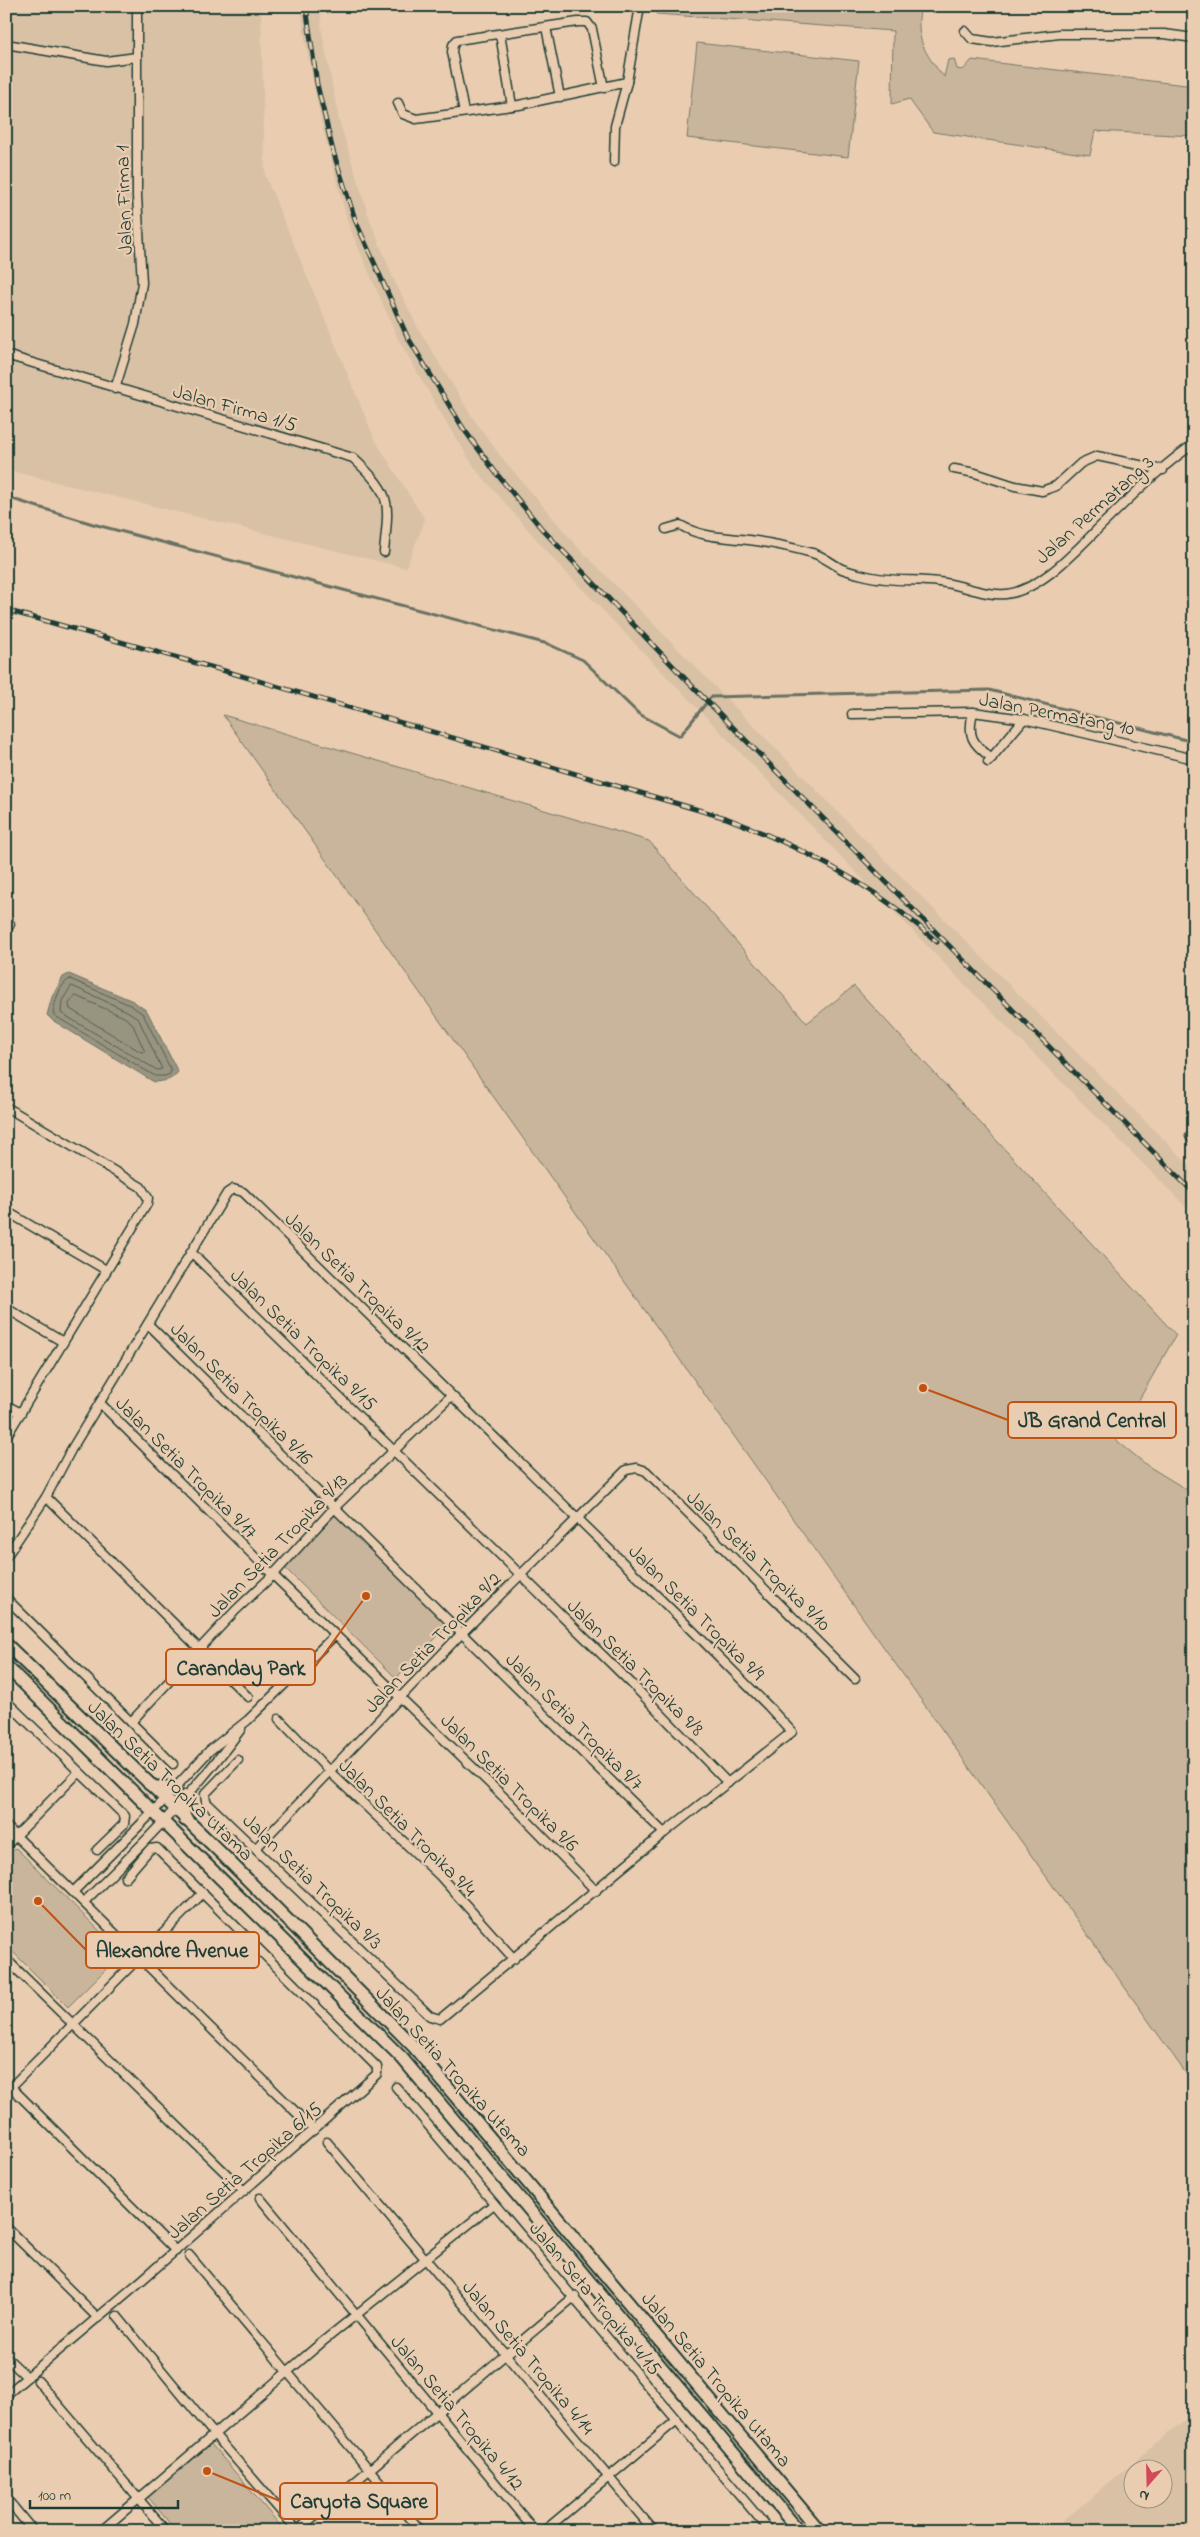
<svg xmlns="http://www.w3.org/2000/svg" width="1200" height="2537" font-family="'Indie Flower',sans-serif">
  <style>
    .built { fill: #d9c1a6; fill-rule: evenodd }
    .green { fill: #c9b59c; stroke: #747968 }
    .water { fill: #999480; stroke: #687162 }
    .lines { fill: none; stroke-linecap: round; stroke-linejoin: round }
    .shore { stroke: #506052; stroke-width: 1 }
    .stream { stroke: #687162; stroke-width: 3 }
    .street-casing { stroke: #1f3d34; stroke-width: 11 }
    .secondary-casing { stroke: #1f3d34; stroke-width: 15 }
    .street { stroke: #eacdb1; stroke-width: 8 }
    .secondary { stroke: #eacdb1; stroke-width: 11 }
    .rail-casing { stroke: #1f3d34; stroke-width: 5 }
    .rail { stroke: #eacdb1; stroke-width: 3; stroke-dasharray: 9; stroke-linecap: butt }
    .labels { text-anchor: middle; stroke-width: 4.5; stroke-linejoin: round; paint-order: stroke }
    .street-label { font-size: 20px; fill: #1f3d34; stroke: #eacdb1 }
    .leader { fill: none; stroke: #c05314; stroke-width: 2 }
    .callout-dot { fill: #c05314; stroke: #eacdb1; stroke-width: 2 }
    .callout { fill: #eacdb1; stroke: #c05314; stroke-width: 2 }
    .callout-label { font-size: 21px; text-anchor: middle; font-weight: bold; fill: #1f3d34 }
  </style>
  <rect width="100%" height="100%" fill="#eacdb1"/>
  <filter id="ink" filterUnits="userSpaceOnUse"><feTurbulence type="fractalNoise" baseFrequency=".02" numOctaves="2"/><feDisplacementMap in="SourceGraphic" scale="10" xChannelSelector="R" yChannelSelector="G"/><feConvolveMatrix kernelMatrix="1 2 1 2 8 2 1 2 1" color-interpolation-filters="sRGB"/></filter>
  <g filter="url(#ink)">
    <g class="built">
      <path d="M6 6H261L265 175 375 440 425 520 406 568 6 470Z"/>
      <path d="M301 6H320L322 32 339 120 370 220 394 280 418 328 471 415 499 454 575 544 892 867 1194 1170V1215L964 984 557 563 477 471 451 431 398 339 349 227 322 126 304 35Z"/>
      <path d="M1194 2412V2531H1051ZM1132 2470H1162V2500H1132Z"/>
    </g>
    <g class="green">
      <path d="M658 6H921C914 38 925 54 944 77L948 60 954 59 957 69 963 70 972 60 1194 86V136L1095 131 1090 155 933 132 909 99 892 104 893 31 656 14Z"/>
      <path d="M697 43 859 61 848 157 687 138Z"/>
      <path d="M223 715 649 841 807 1023 854 986 1176 1335 1116 1440 1148 1466 1194 1494V2085Z"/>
      <path d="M336 1515 448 1626 396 1678 284 1567Z"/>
      <path d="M16 1848 122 1953 68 2007 6 1945V1857Z"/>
      <path d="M211 2444 285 2531H176L148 2497Z"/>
    </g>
    <path class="water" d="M69 974 133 1001 147 1011 178 1072C171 1081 165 1081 154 1082L52 1020 47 1015 52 997 63 977Z"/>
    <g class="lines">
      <g class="shore">
        <path d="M70 979 130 1005 143 1014 171 1070 170 1074 165 1076H155L55 1016 53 1013C55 1002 59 984 70 979Z"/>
        <path d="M72 986 127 1011 138 1018 162 1069 157 1070 61 1013 62 1001Z"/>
        <path d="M76 996 124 1017 132 1023 145 1052H141L70 1009 69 1004Z"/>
      </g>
      <path class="stream" d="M6 497 93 524 548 644 583 660 639 714 680 736 711 697 989 690 1194 742"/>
      <defs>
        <g id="street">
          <path d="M546 27 560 97"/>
          <path d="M965 31 972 39 992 42 1059 34H1164L1194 38"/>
          <path d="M500 34 512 106"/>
          <path d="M6 44 106 61 137 57"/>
          <path d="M398 103 403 114 416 119 519 105 627 82"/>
          <path d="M464 112 452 52 453 45 457 40 578 22H587L592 29 604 88"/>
          <path d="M614 162 615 126 627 82 640 6"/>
          <path d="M6 355 353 458C393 495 389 501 384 552"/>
          <path d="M115 389 135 324 142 283 137 196V6"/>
          <path d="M954 469 975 473 1015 486 1042 491 1056 486 1081 463 1097 456 1163 470"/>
          <path d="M666 529 680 525C702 538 724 537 749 540 771 543 791 547 812 553 822 555 832 564 842 569 850 572 859 574 867 576 891 582 915 579 939 582 961 584 983 596 1006 594 1044 590 1081 544 1108 519 1133 495 1165 463 1194 444"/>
          <path d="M973 712C967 736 972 744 992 758"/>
          <path d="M852 714 973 712 1024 719 1194 759"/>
          <path d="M988 762 1024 719"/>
          <path d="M6 931 10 924"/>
          <path d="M6 1107 141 1187 148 1198 147 1204 6 1437"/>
          <path d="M1190 1136 1194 1140"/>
          <path d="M6 1211 106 1270"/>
          <path d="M191 1252 631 1683 728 1783"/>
          <path d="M6 1308 63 1342"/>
          <path d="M148 1324 664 1833"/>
          <path d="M100 1403 273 1575 511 1804 596 1891"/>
          <path d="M6 1405 21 1413"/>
          <path d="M46 1497 248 1697"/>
          <path d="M6 1557 46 1497 71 1450 227 1193 233 1189 243 1192 689 1627 768 1706 792 1732 664 1833 440 2019 430 2016 206 1802 205 1794 238 1760"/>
          <path d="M6 1598 173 1764"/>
          <path d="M6 1701 125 1816 124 1824 97 1850"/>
          <path d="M279 1719 331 1773 440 1876 514 1959"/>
          <path d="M131 1722 236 1610 273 1575 334 1508 451 1396"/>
          <path d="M6 1826 314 2130"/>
          <path d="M6 1846 79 1772"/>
          <path d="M256 1848 462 1633 626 1470 637 1468 646 1471 855 1679"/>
          <path d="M73 1892 153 1812 209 1751 248 1720 335 1635"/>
          <path d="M84 1902C139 1848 195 1792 241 1729"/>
          <path d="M6 1959 244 2191"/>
          <path d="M6 2082 176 2251"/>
          <path d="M396 2087 770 2531"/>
          <path d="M6 2092 203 1893"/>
          <path d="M327 2142 654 2531"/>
          <path d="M260 2198 535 2531"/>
          <path d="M6 2227 98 2318"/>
          <path d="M189 2255 421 2531"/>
          <path d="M117 2316 214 2434 298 2531"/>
          <path d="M6 2357 27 2377"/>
          <path d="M38 2381 166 2531"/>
          <path d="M6 2395 142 2280 377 2074V2067L157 1848 150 1849 125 1878"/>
          <path d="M6 2498 33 2531"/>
          <path d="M298 2530 575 2296"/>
          <path d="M101 2531 321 2343 494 2204"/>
          <path d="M544 2531 677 2420"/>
        </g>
        <g id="secondary">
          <path d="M6 1644 223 1855 413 2046 820 2531"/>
          <path d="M6 1666 402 2058 799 2531"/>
          <path d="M149 1784 156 1787H175"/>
          <path d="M185 1820 184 1812 186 1796"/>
        </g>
      </defs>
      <use href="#street" class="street-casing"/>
      <use href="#secondary" class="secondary-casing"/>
      <use href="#street" class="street"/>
      <use href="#secondary" class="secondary"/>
      <defs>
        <g id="rail">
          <path d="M306 6 317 84 333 151 356 222 407 336 463 428 496 473 542 529 695 689 1194 1193"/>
          <path d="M6 610 225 671 726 818C802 847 876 886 937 942"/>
        </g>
      </defs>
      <use href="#rail" class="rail-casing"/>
      <use href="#rail" class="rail"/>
    </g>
  </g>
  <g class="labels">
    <g class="street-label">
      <text transform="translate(123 200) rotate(-92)" y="7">Jalan Firma 1</text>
      <text transform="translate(235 407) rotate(16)" y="7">Jalan Firma 1/5</text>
      <text transform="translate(1094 509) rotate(-42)" y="7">Jalan Permatang 3</text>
      <text transform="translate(1057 713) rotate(11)" y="7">Jalan Permatang 10</text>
      <text transform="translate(358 1282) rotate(44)" y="7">Jalan Setia Tropika 9/12</text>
      <text transform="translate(304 1339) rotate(44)" y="7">Jalan Setia Tropika 9/15</text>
      <text transform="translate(242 1393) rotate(45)" y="7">Jalan Setia Tropika 9/16</text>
      <text transform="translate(187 1467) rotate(45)" y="7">Jalan Setia Tropika 9/17</text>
      <text transform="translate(277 1545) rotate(-46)" y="7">Jalan Setia Tropika 9/13</text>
      <text transform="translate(759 1560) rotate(44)" y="7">Jalan Setia Tropika 9/10</text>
      <text transform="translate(697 1612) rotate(45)" y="7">Jalan Setia Tropika 9/9</text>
      <text transform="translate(432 1642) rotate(-46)" y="7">Jalan Setia Tropika 9/2</text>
      <text transform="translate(636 1667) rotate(45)" y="7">Jalan Setia Tropika 9/8</text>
      <text transform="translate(575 1721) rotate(45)" y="7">Jalan Setia Tropika 9/7</text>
      <text transform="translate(171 1780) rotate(44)" y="7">Jalan Setia Tropika Utama</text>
      <text transform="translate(510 1782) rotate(45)" y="7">Jalan Setia Tropika 9/6</text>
      <text transform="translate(408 1827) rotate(45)" y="7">Jalan Setia Tropika 9/4</text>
      <text transform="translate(313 1881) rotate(44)" y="7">Jalan Setia Tropika 9/3</text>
      <text transform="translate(454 2071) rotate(48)" y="7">Jalan Setia Tropika Utama</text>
      <text transform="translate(244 2170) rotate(-41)" y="7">Jalan Setia Tropika 6/15</text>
      <text transform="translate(596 2298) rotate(50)" y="7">Jalan Seta Tropika 4/15</text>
      <text transform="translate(529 2357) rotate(50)" y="7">Jalan Setia Tropika 4/14</text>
      <text transform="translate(717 2379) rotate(50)" y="7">Jalan Setia Tropika Utama</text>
      <text transform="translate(458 2412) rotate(50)" y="7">Jalan Setia Tropika 4/12</text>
    </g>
  </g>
  <path class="leader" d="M923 1388L1008 1420M366 1596L315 1667M38 1901L86 1950M207 2471L280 2501"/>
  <g class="callout-dot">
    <circle cx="923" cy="1388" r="5"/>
    <circle cx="366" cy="1596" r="5"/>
    <circle cx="38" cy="1901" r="5"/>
    <circle cx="207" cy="2471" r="5"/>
  </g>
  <g class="callout">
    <rect x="1008" y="1402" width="168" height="36" rx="5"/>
    <rect x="166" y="1649" width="149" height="36" rx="5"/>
    <rect x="86" y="1932" width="173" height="36" rx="5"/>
    <rect x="280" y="2483" width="157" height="36" rx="5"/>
  </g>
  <g class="callout-label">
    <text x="1092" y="1427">JB Grand Central</text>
    <text x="241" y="1675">Caranday Park</text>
    <text x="172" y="1957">Alexandre Avenue</text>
    <text x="359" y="2508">Caryota Square</text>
  </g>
  <rect width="1200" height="2537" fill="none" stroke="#eacdb1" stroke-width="25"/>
  <rect x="12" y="12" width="1175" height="2512" fill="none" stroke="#1f3d34" stroke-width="2" filter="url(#ink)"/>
  <g transform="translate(1148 2484) rotate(200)"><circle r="24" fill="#eacdb1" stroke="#99937f"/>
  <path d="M0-4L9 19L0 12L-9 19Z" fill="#d1495b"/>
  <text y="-8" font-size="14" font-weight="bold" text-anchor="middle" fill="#1f3d34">N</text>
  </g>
  <path d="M30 2500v8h148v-8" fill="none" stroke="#1f3d34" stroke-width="2.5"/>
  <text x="38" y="2500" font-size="15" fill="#1f3d34" stroke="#eacdb1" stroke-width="4" paint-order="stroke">100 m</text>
</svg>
